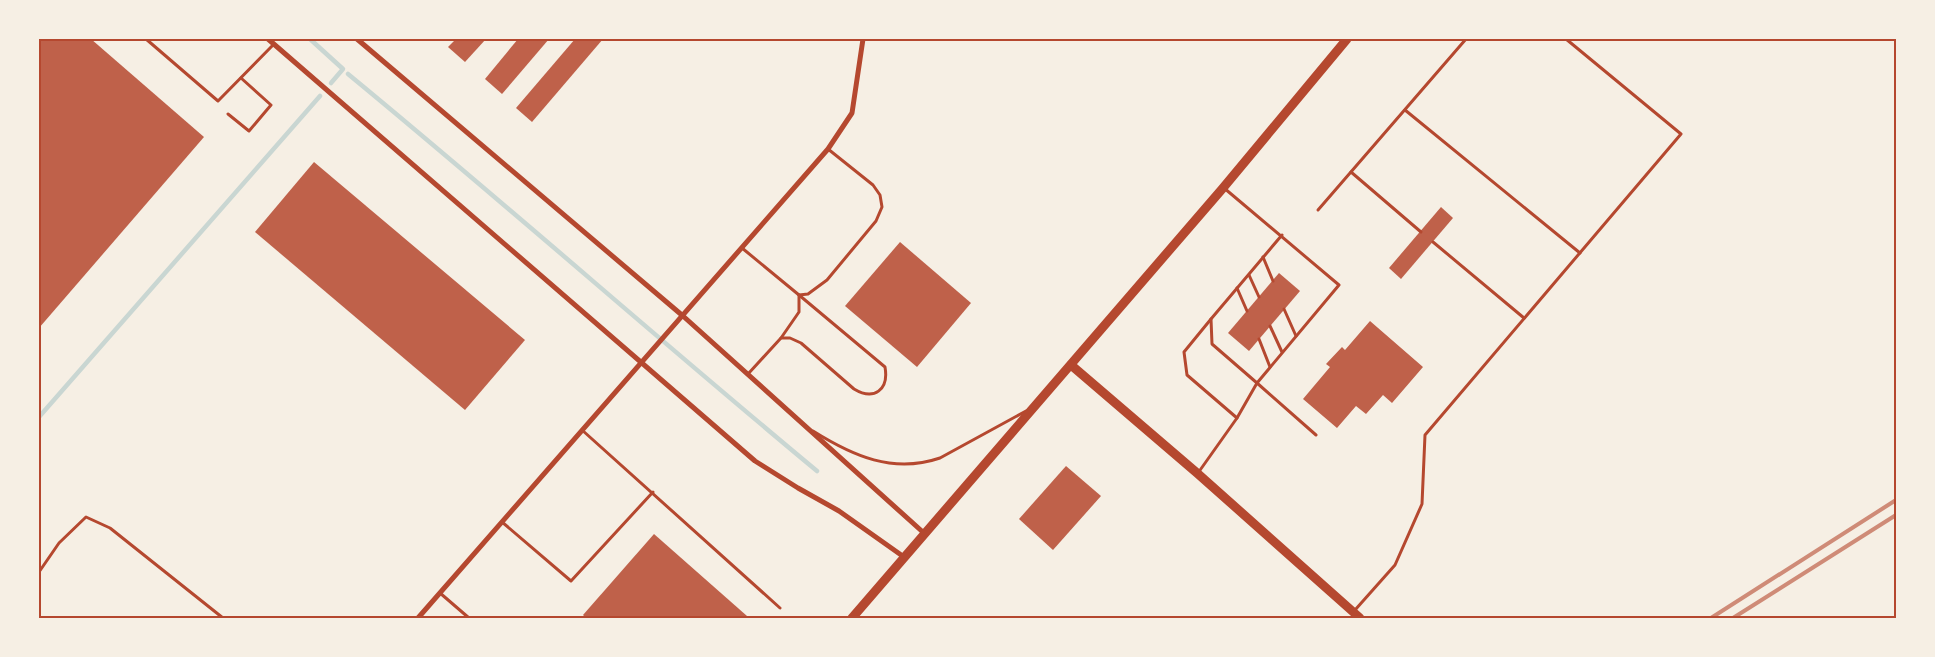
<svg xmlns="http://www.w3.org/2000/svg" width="1935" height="657" font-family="Cabin,sans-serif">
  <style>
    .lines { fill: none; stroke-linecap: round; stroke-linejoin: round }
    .stream { stroke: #c9d6d2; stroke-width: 4.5 }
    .building { fill: #bf614a }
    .service { stroke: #b5482f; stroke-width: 3 }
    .minor { stroke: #b5482f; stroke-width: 5 }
    .tertiary { stroke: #b5482f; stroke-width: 9 }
    .secondary { stroke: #b5482f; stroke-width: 9 }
    .rail { stroke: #cf8b77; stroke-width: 4 }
    .neatline { fill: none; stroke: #b5482f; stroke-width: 2 }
  </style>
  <rect width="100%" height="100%" fill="#f6efe4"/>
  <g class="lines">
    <g class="stream">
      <path d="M310 39 343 69 331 83"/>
      <path d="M348 74C506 204 659 340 817 471"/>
      <path d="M39 417 320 96"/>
    </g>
  </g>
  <g class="building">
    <path d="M39 39H91L204 137 39 328Z"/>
    <path d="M456 39H486L465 62 448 47Z"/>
    <path d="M518 39H549L502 94 485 79Z"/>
    <path d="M575 39H603L532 122 516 108Z"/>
    <path d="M314 162 525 340 465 410 255 232Z"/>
    <path d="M1441 207 1453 218 1401 279 1389 268Z"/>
    <path d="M900 242 971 303 917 367 845 306Z"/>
    <path d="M1279 273 1300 291 1249 351 1228 333Z"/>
    <path d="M1370 321 1423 367 1392 403 1383 395 1366 414 1356 406 1337 428 1303 399 1330 367 1326 364 1342 347 1345 350Z"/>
    <path d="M1066 466 1101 496 1053 550 1019 519Z"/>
    <path d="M654 534 747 616 745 618H586L583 615Z"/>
  </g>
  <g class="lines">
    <g class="service">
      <path d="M146 39 218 101 274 44"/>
      <path d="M1405 110 1580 253"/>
      <path d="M228 114 249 131 271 105 241 78"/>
      <path d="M1351 172 1421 232"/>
      <path d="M1224 188 1339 285 1257 383 1212 344 1211 319 1282 235"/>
      <path d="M1318 210 1466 39"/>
      <path d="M1433 242 1524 318"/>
      <path d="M742 248 799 295 808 294 827 280 876 221 882 207 880 195 873 185 828 149"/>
      <path d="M1263 257 1273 281"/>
      <path d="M1249 275 1259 297"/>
      <path d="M1237 288 1247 311"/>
      <path d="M1284 309 1296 336"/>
      <path d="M1211 319 1184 352 1187 375 1237 418"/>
      <path d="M1270 326 1282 352"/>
      <path d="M781 338 799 312V295"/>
      <path d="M1259 339 1270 367"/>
      <path d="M748 374 781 338H790L801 343 854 389C874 401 889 390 885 367L799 295"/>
      <path d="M582 430 780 608"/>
      <path d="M813 431C853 456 893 474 940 458L1026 411"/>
      <path d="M1198 473 1237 418 1257 383 1316 435"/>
      <path d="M502 522 571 581 653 492"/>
      <path d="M39 572 59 543 86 517 110 528 223 618"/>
      <path d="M440 593 469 618"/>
      <path d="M1355 610 1395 565 1422 504 1425 435 1681 134 1566 39"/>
    </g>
    <g class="minor">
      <path d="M268 39 755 461 798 488 839 511 904 557"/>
      <path d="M357 39 683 316 925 534"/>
      <path d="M418 618 828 149 852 113 863 39"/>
    </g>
    <path class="tertiary" d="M1071 365 1197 473 1360 618"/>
    <path class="secondary" d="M852 618 1223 188 1347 39"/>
    <g class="rail">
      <path d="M1711 618 1896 500"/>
      <path d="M1733 618 1896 515"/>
    </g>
  </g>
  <rect width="1935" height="657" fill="none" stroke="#f6efe4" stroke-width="80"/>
  <rect x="40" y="40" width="1855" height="577" class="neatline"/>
</svg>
